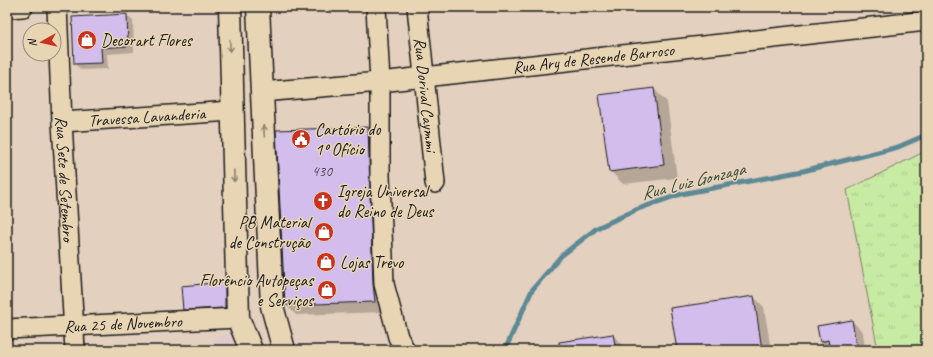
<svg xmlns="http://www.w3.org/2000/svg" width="933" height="357" font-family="Caveat,sans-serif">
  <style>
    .built { fill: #dfcacd }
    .grass { fill: url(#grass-tufts); stroke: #728460 }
    .shadow { fill: #0003 }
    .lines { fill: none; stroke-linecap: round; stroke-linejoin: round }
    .stream { stroke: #5b8994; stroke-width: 5 }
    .building { fill: #d3bded; stroke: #1c1c1c }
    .street-casing { stroke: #1c1c1c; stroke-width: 22 }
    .secondary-casing { stroke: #1c1c1c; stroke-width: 25 }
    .street { stroke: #e8d5b3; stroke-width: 19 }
    .secondary { stroke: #e8d5b3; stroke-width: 22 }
    .oneway { stroke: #8c826f }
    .labels { text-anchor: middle; stroke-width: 3; stroke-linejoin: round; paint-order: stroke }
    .number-label { font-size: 15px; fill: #4a4450 }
    .poi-label { font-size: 17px; fill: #1c1c1c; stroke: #e8d5b3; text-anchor: start }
    .street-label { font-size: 17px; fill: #1c1c1c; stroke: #e8d5b3 }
    .water-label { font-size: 18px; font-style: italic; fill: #36494e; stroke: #e8d5b3 }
  </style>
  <defs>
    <pattern id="grass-tufts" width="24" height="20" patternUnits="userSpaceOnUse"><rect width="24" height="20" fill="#c8eba4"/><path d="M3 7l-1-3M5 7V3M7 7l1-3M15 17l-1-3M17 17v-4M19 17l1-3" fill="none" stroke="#abc98d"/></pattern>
  </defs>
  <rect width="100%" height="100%" fill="#e4d0bf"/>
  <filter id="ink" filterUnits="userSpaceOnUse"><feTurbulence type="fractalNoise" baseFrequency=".025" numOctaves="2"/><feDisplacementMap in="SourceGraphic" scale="8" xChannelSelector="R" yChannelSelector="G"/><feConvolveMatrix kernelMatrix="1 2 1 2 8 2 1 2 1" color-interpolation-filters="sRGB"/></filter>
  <g filter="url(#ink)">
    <path class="built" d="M231 332 238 350H194Z"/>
    <path class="grass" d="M926 151V350H878L847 190Z"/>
    <g class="shadow">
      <path d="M126 15 133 21 134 52 107 54 108 69 81 70 75 64Z"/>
      <path d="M654 89 667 102 677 178 623 184 610 171Z"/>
      <path d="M367 128 378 139 385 312 296 315 286 305Z"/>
      <path d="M224 283 235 294V318L194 320 184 309Z"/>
      <path d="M754 297 764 307 771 350H678Z"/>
      <path d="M852 321 863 332 865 350H822L819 327Z"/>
      <path d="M613 335 624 346V350H581Z"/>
    </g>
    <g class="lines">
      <path class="stream" d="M505 350 532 290 561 256 597 228 638 209 681 194 803 171 898 147 926 135"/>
    </g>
    <g class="building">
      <path d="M127 14 128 46 101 48 102 63 74 64 72 17Z"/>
      <path d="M654 88 664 165 609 172 599 95Z"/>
      <path d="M368 127 373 284 375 302 285 305 276 130Z"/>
      <path d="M225 282V308L183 310 181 286Z"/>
      <path d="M754 296 762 350H706V348L692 350H677L670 308Z"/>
      <path d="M852 320 857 350H830L828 340 820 342 817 326Z"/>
      <path d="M613 334 616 350H559V342Z"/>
    </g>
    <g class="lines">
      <defs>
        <g id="street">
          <path id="s1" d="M57 7 62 122 75 350"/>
          <path d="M376 7 380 82V175L384 284 398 337 405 350"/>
          <path id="s2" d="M417 7 435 183"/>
          <path d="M7 8 23 7"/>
          <path id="s3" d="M261 92 380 82 926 21"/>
          <path id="s4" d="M62 122 232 111"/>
          <path id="s5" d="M7 329 238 318"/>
        </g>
        <g id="secondary">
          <path d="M230 7 238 318 251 350"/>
          <path d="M258 7 272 306 284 350"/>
        </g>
      </defs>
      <use href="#street" class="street-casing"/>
      <use href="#secondary" class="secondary-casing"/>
      <use href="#street" class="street"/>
      <use href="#secondary" class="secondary"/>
    </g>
    <defs><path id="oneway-shaft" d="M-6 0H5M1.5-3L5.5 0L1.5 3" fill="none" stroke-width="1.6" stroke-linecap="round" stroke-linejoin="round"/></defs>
    <g class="oneway">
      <use href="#oneway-shaft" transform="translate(230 46) rotate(88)"/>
      <use href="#oneway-shaft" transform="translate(264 131) rotate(-94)"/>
      <use href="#oneway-shaft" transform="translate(234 176) rotate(89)"/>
    </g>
  </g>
  <defs>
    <symbol id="shop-disc" viewBox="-11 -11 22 22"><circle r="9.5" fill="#c8321e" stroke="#e8d5b3"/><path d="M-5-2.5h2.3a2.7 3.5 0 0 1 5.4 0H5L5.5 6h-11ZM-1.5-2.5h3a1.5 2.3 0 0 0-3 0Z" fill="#fff"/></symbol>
    <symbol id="civic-disc" viewBox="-11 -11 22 22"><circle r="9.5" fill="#c8321e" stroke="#e8d5b3"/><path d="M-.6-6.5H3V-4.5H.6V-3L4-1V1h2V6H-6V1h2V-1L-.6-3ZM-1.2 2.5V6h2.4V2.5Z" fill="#fff"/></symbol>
    <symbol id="church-disc" viewBox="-11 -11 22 22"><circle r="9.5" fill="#c8321e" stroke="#e8d5b3"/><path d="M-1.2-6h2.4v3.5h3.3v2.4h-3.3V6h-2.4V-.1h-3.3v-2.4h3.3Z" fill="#fff"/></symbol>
  </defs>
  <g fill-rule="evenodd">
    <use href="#shop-disc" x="76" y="29" width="22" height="22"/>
    <use href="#civic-disc" x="290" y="128" width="22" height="22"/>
    <use href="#church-disc" x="312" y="190" width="22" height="22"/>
    <use href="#shop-disc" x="313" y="221" width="22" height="22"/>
    <use href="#shop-disc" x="315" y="251" width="22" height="22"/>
    <use href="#shop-disc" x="316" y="279" width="22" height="22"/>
  </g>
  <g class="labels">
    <g class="number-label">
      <text x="322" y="176">430</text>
    </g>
    <g class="poi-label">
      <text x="101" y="46">Decorart Flores</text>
      <text x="315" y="135">Cartório do<tspan x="315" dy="20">1º Ofício</tspan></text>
      <text x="337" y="197">Igreja Universal<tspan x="337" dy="20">do Reino de Deus</tspan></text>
      <text x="310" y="228" text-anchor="end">PB Material<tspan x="310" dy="20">de Construção</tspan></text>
      <text x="340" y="268">Lojas Trevo</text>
      <text x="313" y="286" text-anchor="end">Florêncio Autopeças<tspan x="313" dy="20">e Serviços</tspan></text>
    </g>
    <g class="street-label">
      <text dy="6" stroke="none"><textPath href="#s3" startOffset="334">Rua Ary de Resende Barroso</textPath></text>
      <text dy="6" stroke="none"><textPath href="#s2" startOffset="88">Rua Dorival Caymmi</textPath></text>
      <text dy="6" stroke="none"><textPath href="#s4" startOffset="85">Travessa Lavanderia</textPath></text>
      <text dy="6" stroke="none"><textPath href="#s1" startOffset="172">Rua Sete de Setembro</textPath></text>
      <text dy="6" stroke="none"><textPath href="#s5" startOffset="116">Rua 25 de Novembro</textPath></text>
    </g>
    <g class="water-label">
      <text transform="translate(693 181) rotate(-14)" y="6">Rua Luiz Gonzaga</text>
    </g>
  </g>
  <rect width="933" height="357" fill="none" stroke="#e8d5b3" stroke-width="24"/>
  <rect x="12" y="12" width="909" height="333" fill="none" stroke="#1c1c1c" stroke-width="1.5" filter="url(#ink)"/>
  <g transform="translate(42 42) rotate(262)"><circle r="19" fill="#e8d5b3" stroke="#968b77"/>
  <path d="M0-3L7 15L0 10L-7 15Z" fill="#c8321e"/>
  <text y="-6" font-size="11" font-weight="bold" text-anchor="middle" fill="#1c1c1c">N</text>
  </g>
</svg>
